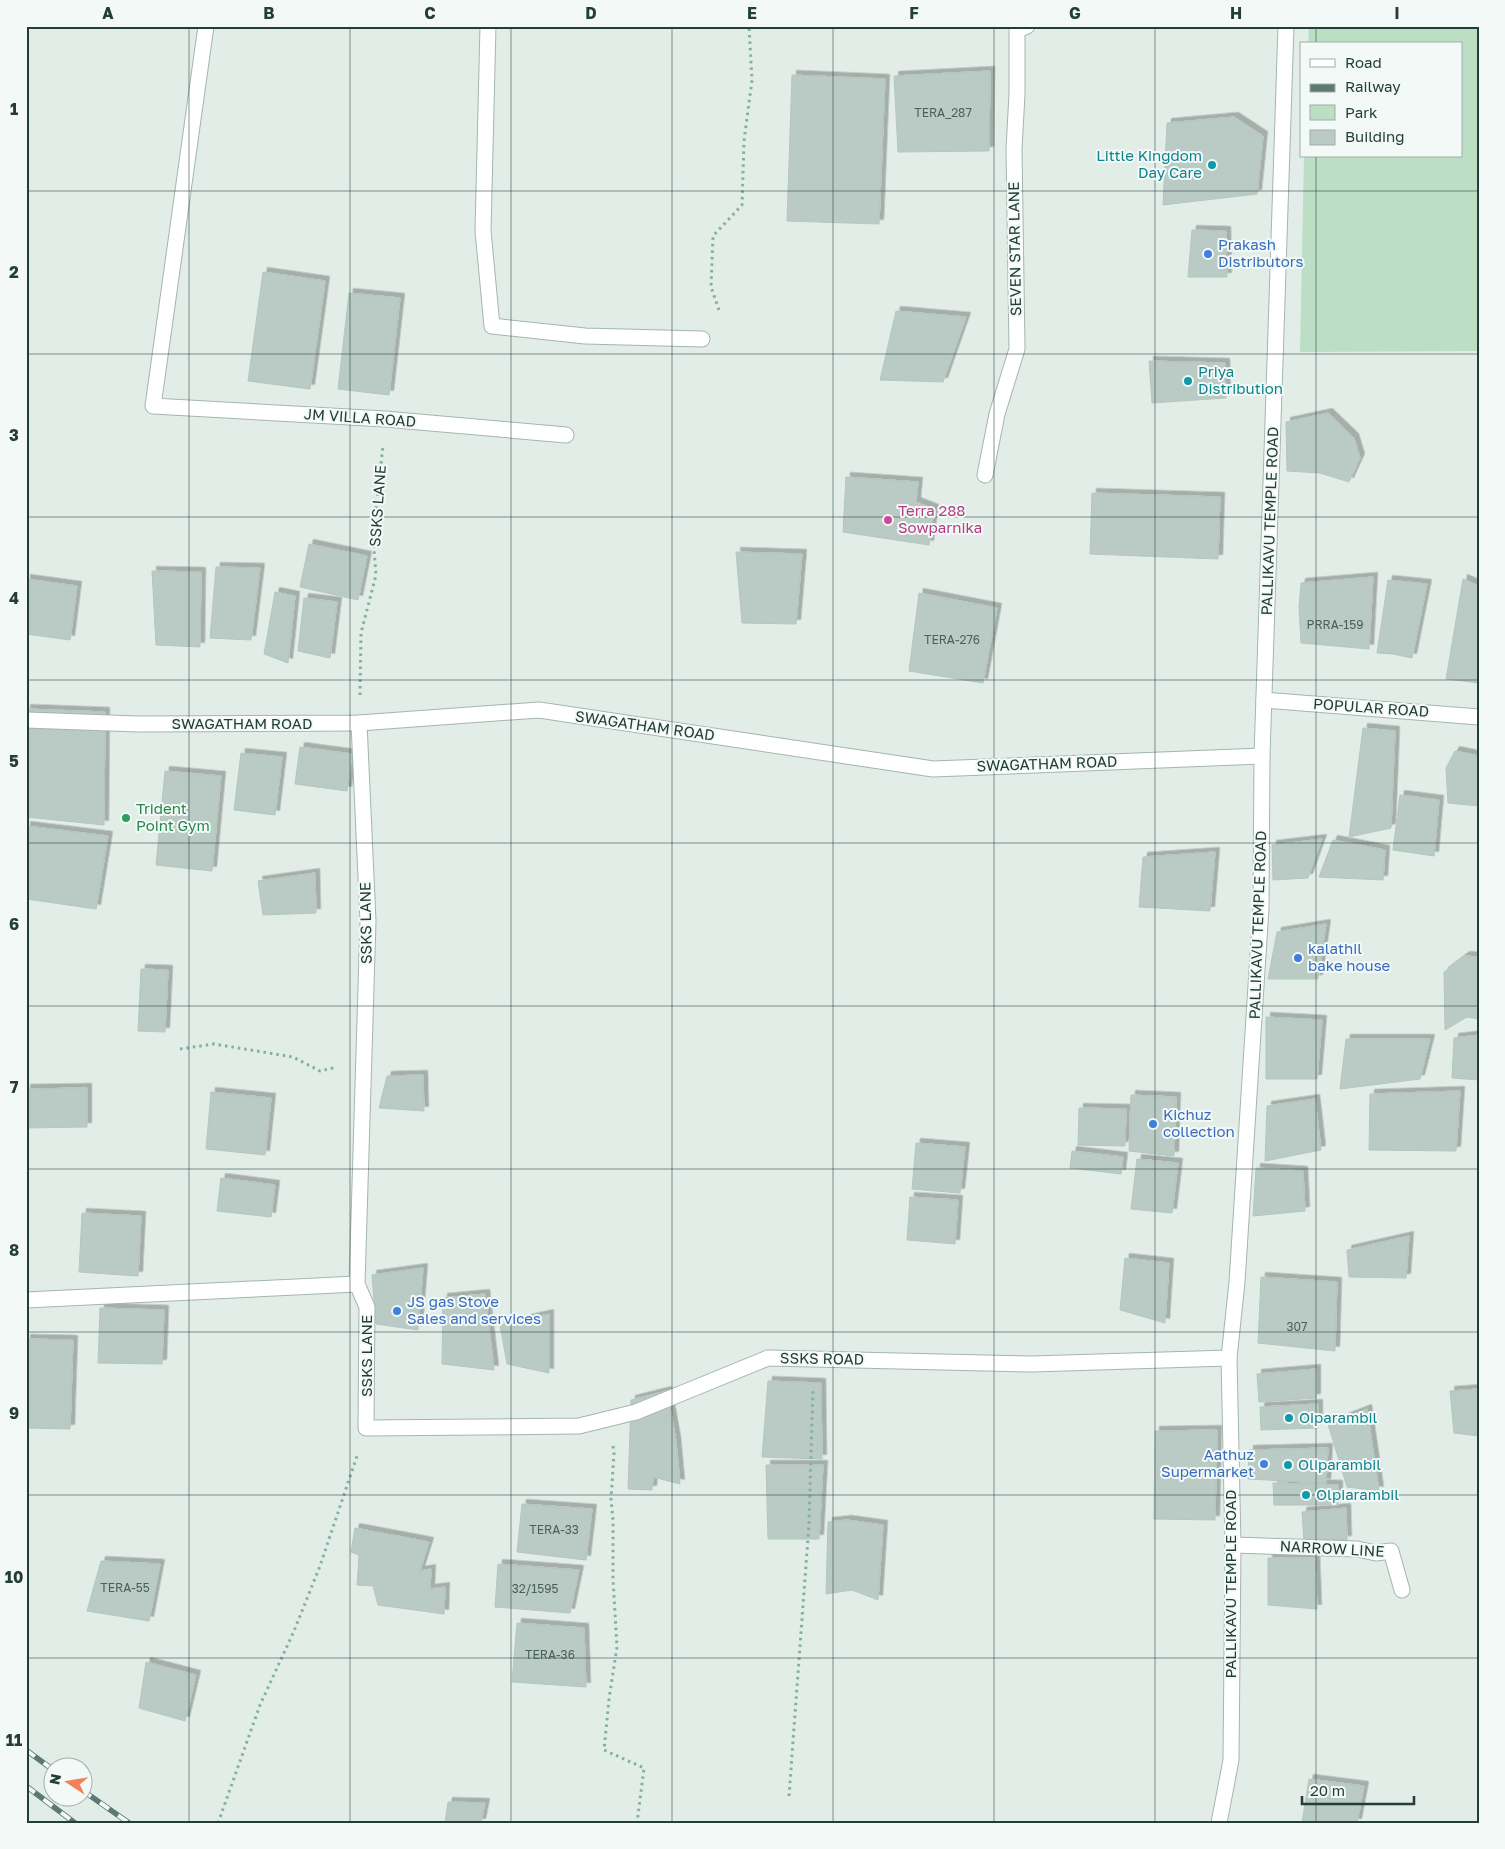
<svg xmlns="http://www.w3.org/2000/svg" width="1505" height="1849" font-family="'Golos Text',sans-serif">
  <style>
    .green { fill: #bbdec4 }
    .building { fill: #bacac4; stroke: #b4c6bf; filter: url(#shadow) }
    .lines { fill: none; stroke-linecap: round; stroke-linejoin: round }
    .minor-casing { stroke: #a5b5af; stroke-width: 17 }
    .path { stroke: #82b1a2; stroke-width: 3; stroke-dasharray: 2.5 4; stroke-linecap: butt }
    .minor { stroke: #fff; stroke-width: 15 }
    .rail-casing { stroke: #5c7a72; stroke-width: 5.5 }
    .rail { stroke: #f3f9f6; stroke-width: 4; stroke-dasharray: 11; stroke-linecap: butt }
    .grid { fill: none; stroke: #223e37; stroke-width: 1; stroke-opacity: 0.55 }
    .culture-dot { fill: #0f9aa8; stroke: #f3f9f6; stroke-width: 2 }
    .shop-dot { fill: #3f7fe0; stroke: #f3f9f6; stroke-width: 2 }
    .hotel-dot { fill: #d1479c; stroke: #f3f9f6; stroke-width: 2 }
    .leisure-dot { fill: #2e9e5b; stroke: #f3f9f6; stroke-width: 2 }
    .labels { text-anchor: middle; stroke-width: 4; stroke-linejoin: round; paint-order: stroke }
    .number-label { font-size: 12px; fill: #48615a }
    .culture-label { font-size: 15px; fill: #0d838f; stroke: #f3f9f6; text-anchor: start }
    .shop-label { font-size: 15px; fill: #366cbe; stroke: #f3f9f6; text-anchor: start }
    .street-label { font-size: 15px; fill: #223e37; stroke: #f3f9f6 }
    .hotel-label { font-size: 15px; fill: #b23c85; stroke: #f3f9f6; text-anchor: start }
    .leisure-label { font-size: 15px; fill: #27864d; stroke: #f3f9f6; text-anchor: start }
    .neatline { fill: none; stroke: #223e37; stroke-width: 2 }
    .grid-label { font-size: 16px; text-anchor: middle; font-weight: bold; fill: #223e37 }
  </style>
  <defs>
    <filter id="shadow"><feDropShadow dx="4.5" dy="-4.5" stdDeviation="0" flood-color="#0004"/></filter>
  </defs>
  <rect width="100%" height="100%" fill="#e2ede8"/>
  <path class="green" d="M1309 26H1479V351L1300 352 1304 156H1461V44H1308Z"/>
  <g class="building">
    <path d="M990 71 989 151 898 152 894 76Z"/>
    <path d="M792 75 885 79 879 224 787 221Z"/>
    <path d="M1234 117 1263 136 1257 194 1163 205 1167 123Z"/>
    <path d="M1192 230 1226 231 1227 277H1188Z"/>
    <path d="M263 272 325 281 310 389 248 381Z"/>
    <path d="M349 293 400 298 389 395 338 389Z"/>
    <path d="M896 311 966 317 943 382 880 380Z"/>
    <path d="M1149 361 1225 363 1226 398 1152 403Z"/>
    <path d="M1328 413 1354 438 1360 458 1349 482 1320 473 1287 471 1286 422Z"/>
    <path d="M846 477 918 482 916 502 934 509 929 545 843 532Z"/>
    <path d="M1092 493 1220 497 1218 559 1090 554Z"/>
    <path d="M309 544 367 556 358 600 300 587Z"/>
    <path d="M736 552 802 554 796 624 742 623Z"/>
    <path d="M216 567 260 568 251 640 210 638Z"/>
    <path d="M152 571 201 572 200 647 156 645Z"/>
    <path d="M1373 577 1369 649 1301 643 1299 607 1301 583Z"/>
    <path d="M26 579 77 586 70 640 26 634Z"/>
    <path d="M1463 579 1479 586V683L1446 679Z"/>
    <path d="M1388 580 1427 584 1412 658 1393 654 1377 653Z"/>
    <path d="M275 592 295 596 288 663 264 654Z"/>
    <path d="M919 593 997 608 983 683 909 671Z"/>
    <path d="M304 598 337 602 330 658 298 651Z"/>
    <path d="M26 709 105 712 104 825 26 817Z"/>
    <path d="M1363 728 1395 731 1391 828 1349 837Z"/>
    <path d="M300 747 352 754 347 791 295 784Z"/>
    <path d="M1455 751 1479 756V806L1448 803 1446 768Z"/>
    <path d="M241 753 282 757 275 815 234 810Z"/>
    <path d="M165 771 221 776 212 871 156 865Z"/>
    <path d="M1400 795 1439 800 1434 856 1393 850Z"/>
    <path d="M26 826 108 836 96 909 26 899Z"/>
    <path d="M1322 839 1308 878 1273 880 1272 845Z"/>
    <path d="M1333 840 1385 850 1383 880 1319 877Z"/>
    <path d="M1215 852 1210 911 1139 907 1143 857Z"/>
    <path d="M315 873 316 913 263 915 258 881Z"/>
    <path d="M1326 924 1318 979H1268L1277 932Z"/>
    <path d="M1465 956 1479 957V1019L1467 1017 1445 1030 1444 972Z"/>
    <path d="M141 969 168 970 165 1032 138 1031Z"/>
    <path d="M1266 1017 1322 1020 1317 1079H1266Z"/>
    <path d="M1479 1035V1080L1452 1078 1454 1038Z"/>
    <path d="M1346 1039H1430L1420 1079 1340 1089Z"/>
    <path d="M423 1075 424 1111 379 1108 387 1076Z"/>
    <path d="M87 1088V1127L26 1128V1089Z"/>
    <path d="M1460 1091 1456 1151 1369 1150 1370 1094Z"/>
    <path d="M211 1092 271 1098 265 1155 206 1149Z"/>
    <path d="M1131 1095 1176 1097 1174 1156 1129 1151Z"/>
    <path d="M1315 1099 1321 1150 1265 1161 1267 1106Z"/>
    <path d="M1079 1108 1126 1109 1125 1146 1078 1145Z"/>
    <path d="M916 1143 965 1147 960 1193 912 1189Z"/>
    <path d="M1072 1151 1123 1157 1121 1174 1070 1168Z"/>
    <path d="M1137 1159 1178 1163 1172 1213 1131 1209Z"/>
    <path d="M1256 1168 1303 1171 1305 1211 1253 1216Z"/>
    <path d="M221 1178 275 1185 271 1217 217 1211Z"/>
    <path d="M910 1197 958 1200 955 1244 907 1240Z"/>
    <path d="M82 1213 141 1216 138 1276 79 1272Z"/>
    <path d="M1409 1236 1406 1278 1349 1277 1347 1250Z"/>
    <path d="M1125 1258 1169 1263 1165 1323 1120 1310Z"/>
    <path d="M423 1268 418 1330 376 1324 372 1275Z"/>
    <path d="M1261 1277 1337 1282 1335 1351 1258 1343Z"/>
    <path d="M485 1294 494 1370 442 1364 443 1298Z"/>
    <path d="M100 1308 164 1310 162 1364 98 1363Z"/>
    <path d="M549 1314V1373L507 1364 500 1325Z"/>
    <path d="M26 1339 73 1340 70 1429 26 1428Z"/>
    <path d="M1316 1369V1398L1259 1402 1257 1374Z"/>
    <path d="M768 1381 821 1383 822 1459 762 1457Z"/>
    <path d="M1479 1389V1436L1454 1433 1450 1391Z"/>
    <path d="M667 1391 676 1441 680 1484 653 1477 652 1490 628 1489 631 1400Z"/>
    <path d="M1318 1404V1428L1261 1430 1260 1407Z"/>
    <path d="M1367 1409 1379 1491 1347 1487 1328 1424Z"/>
    <path d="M1217 1430 1215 1520 1154 1519 1155 1431Z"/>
    <path d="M1328 1448 1326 1483 1248 1479 1249 1450Z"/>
    <path d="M766 1465H823L819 1539H768Z"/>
    <path d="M1273 1483 1338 1485V1505H1274Z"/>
    <path d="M522 1504 592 1509 586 1560 517 1552Z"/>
    <path d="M1346 1508 1347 1540 1304 1541 1302 1512Z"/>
    <path d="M847 1520 883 1525 878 1600 852 1590 826 1594 828 1522Z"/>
    <path d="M355 1528 429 1542 420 1571 431 1569 430 1589 445 1587 444 1614 378 1605 373 1586 357 1585 359 1555 351 1552Z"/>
    <path d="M1268 1558H1315L1317 1609 1268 1605Z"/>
    <path d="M101 1561 160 1564 149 1621 87 1611Z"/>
    <path d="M498 1564 579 1570 570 1613 495 1607Z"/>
    <path d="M517 1623 584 1628 586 1687 512 1682Z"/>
    <path d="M146 1662 196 1675 185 1721 139 1708Z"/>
    <path d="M1309 1779 1364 1786 1357 1823H1302Z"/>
    <path d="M448 1802 485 1803 481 1823H445Z"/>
  </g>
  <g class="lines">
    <defs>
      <g id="minor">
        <path d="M206 26 153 406 385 419 566 435"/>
        <path d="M488 26 483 231 492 326 585 336 702 339"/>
        <path d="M985 475 997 414 1017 349 1014 149 1017 94V30L1027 26"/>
        <path d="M1264 700 1479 717"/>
        <path d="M26 720 138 724 359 723 539 710 933 769 1262 756"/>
        <path d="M359 723 368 921 357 1284 367 1307 366 1428 579 1426 636 1412 768 1358 1032 1364 1229 1358"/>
        <path d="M26 1300 357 1284"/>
        <path d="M1233 1545 1357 1549 1376 1553 1391 1551 1402 1590"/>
        <path d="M1219 1823 1231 1760 1233 1545 1229 1358 1237 1282 1261 908 1262 756 1286 26"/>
      </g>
    </defs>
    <use href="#minor" class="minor-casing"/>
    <g class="path">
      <path d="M719 310 711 287 713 236 742 205 744 141 752 80 749 26"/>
      <path d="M360 695 361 633 376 575 373 537 383 446"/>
      <path d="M180 1049 214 1044 293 1057 320 1071 337 1067"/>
      <path d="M613 1446 614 1453 611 1499 613 1520V1579L617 1647 609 1699 604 1750 644 1768 637 1823"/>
      <path d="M789 1796 809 1524 813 1387"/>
      <path d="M218 1823 260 1705 294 1631 320 1566 358 1453"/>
    </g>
    <use href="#minor" class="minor"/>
    <defs>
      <g id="rail">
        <path d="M26 1750 52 1769"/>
        <path d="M26 1786 75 1823"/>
        <path d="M82 1790 129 1823"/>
      </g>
    </defs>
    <use href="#rail" class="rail-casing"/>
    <use href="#rail" class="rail"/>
  </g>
  <path class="grid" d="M189 26V1823M350 26V1823M511 26V1823M672 26V1823M833 26V1823M994 26V1823M1155 26V1823M1316 26V44M1316 156V1823M26 191H1479M26 354H1479M26 517H1479M26 680H1479M26 843H1479M26 1006H1479M26 1169H1479M26 1332H1479M26 1495H1479M26 1658H1479"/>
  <g class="culture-dot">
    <circle cx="1212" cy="165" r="5"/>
    <circle cx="1188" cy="381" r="5"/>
    <circle cx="1289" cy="1418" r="5"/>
    <circle cx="1288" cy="1465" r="5"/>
    <circle cx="1306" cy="1495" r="5"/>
  </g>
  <g class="shop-dot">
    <circle cx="1208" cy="254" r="5"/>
    <circle cx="1298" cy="958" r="5"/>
    <circle cx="1153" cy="1124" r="5"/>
    <circle cx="397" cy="1311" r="5"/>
    <circle cx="1264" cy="1464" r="5"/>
  </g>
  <circle class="hotel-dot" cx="888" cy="520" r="5"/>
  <circle class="leisure-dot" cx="126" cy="818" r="5"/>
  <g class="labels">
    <g class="number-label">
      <text x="943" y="117">TERA_287</text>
      <text x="1335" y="629">PRRA-159</text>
      <text x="952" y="644">TERA-276</text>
      <text x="1297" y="1331">307</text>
      <text x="554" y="1534">TERA-33</text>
      <text x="125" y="1592">TERA-55</text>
      <text x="535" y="1593">32/1595</text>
      <text x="550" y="1659">TERA-36</text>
    </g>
    <g class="culture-label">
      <text x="1202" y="161" text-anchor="end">Little Kingdom<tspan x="1202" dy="17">Day Care</tspan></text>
      <text x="1198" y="377">Priya<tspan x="1198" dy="17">Distribution</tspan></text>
      <text x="1299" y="1423">Oiparambil</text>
      <text x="1298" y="1470">Oliparambil</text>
      <text x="1316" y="1500">Olpiarambil</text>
    </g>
    <g class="shop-label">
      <text x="1218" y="250">Prakash<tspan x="1218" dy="17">Distributors</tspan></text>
      <text x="1308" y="954">kalathil<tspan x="1308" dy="17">bake house</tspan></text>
      <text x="1163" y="1120">Kichuz<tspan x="1163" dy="17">collection</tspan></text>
      <text x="407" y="1307">JS gas Stove<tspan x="407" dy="17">Sales and services</tspan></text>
      <text x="1254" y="1460" text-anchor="end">Aathuz<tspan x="1254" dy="17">Supermarket</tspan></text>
    </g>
    <g class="street-label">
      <text transform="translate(1015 249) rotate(-91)" y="5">SEVEN STAR LANE</text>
      <text transform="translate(360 418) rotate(4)" y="5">JM VILLA ROAD</text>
      <text transform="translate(378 506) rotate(-86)" y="5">SSKS LANE</text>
      <text transform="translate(1270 521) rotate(-88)" y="5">PALLIKAVU TEMPLE ROAD</text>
      <text transform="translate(1371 708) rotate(4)" y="5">POPULAR ROAD</text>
      <text x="242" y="729">SWAGATHAM ROAD</text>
      <text transform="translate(645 726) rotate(8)" y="5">SWAGATHAM ROAD</text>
      <text transform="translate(1047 764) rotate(-2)" y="5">SWAGATHAM ROAD</text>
      <text transform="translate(366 923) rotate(-91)" y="5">SSKS LANE</text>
      <text transform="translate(1258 925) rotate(-88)" y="5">PALLIKAVU TEMPLE ROAD</text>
      <text transform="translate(367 1356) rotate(-90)" y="5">SSKS LANE</text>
      <text transform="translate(822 1359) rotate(1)" y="5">SSKS ROAD</text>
      <text transform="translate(1332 1549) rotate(3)" y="5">NARROW LINE</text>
      <text transform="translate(1231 1584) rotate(-90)" y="5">PALLIKAVU TEMPLE ROAD</text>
    </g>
    <g class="hotel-label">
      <text x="898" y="516">Terra 288<tspan x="898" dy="17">Sowparnika</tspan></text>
    </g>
    <g class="leisure-label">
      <text x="136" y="814">Trident<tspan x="136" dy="17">Point Gym</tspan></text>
    </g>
  </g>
  <rect width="1505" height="1849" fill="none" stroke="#f3f9f6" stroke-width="55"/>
  <rect x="1300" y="42" width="162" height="115" fill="#f3f9f6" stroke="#9faeaa"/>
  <rect x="1310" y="59" width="25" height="8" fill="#ffffff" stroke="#9faeaa"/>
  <text x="1345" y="68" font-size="15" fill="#223e37">Road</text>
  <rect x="1310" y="84" width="25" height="8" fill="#5c7a72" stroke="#9faeaa"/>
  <text x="1345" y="92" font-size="15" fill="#223e37">Railway</text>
  <rect x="1310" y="105" width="25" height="15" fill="#bbdec4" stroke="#9faeaa"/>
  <text x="1345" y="118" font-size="15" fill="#223e37">Park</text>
  <rect x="1310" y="130" width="25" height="15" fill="#bacac4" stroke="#9faeaa"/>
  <text x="1345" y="142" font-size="15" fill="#223e37">Building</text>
  <g transform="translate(68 1782) rotate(282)"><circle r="24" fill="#f3f9f6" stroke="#9faeaa"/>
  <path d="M0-4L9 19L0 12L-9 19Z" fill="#f57f58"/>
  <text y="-8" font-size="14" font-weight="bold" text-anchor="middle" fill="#223e37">N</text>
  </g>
  <path d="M1302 1796v8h112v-8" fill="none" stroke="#223e37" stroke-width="2.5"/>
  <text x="1310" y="1796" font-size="15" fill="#223e37" stroke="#f3f9f6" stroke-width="4" paint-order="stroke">20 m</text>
  <rect x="28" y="28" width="1450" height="1794" class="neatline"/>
  <g class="grid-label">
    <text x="108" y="19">A</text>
    <text x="269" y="19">B</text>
    <text x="430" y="19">C</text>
    <text x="591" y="19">D</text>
    <text x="752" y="19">E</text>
    <text x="914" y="19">F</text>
    <text x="1075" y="19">G</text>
    <text x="1236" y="19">H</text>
    <text x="1397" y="19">I</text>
    <text x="14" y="115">1</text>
    <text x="14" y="278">2</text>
    <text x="14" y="441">3</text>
    <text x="14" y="604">4</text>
    <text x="14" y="767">5</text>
    <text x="14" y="930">6</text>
    <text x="14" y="1093">7</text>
    <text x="14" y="1256">8</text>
    <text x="14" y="1419">9</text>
    <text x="14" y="1583">10</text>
    <text x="14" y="1746">11</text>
  </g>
</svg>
